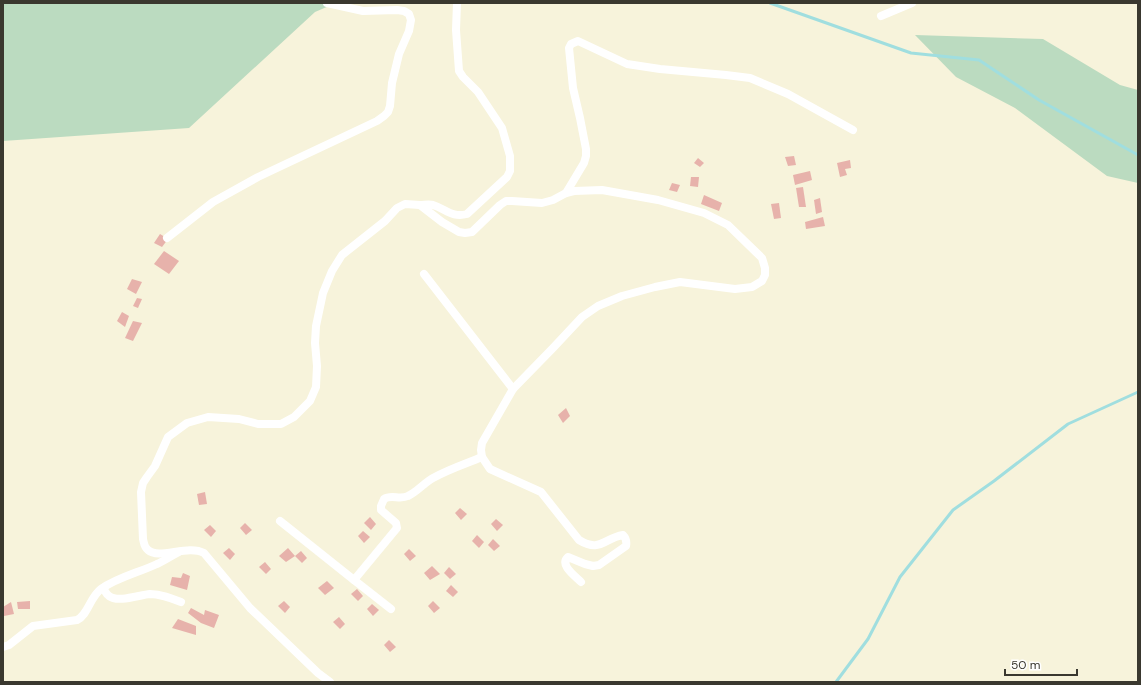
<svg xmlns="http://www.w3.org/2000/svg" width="1141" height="685" font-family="'DM Sans',sans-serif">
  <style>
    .green { fill: #bbdbc0 }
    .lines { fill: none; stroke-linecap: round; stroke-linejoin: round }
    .stream { stroke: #a0dedf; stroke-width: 3 }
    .building { fill: #e7b2ab }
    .minor { stroke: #fff; stroke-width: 8 }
  </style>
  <rect width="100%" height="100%" fill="#f7f3db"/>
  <g class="green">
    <path d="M3 3H336L315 12 189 128 3 141Z"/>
    <path d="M915 35 1043 39 1120 85 1138 90V183L1107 176 1015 108 956 77Z"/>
  </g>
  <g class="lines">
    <g class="stream">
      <path d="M770 3 911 53 979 60 1039 100 1138 155"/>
      <path d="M836 682 868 639 900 577 953 510 994 481 1068 424 1138 392"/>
    </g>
  </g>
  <g class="building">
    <path d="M794 156 796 165 788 166 785 157Z"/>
    <path d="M698 158 704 163 700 167 694 163Z"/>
    <path d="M850 160 851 168 845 169 847 175 840 177 837 163Z"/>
    <path d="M810 171 812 180 795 185 793 175Z"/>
    <path d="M691 177H699L698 187 690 186Z"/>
    <path d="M672 183 680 185 677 192 669 190Z"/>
    <path d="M803 187 806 207H799L796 188Z"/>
    <path d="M704 195 722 203 719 211 701 204Z"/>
    <path d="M820 198 822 212 816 214 814 200Z"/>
    <path d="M779 203 781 218 774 219 771 204Z"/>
    <path d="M823 217 825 226 806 229 805 222Z"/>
    <path d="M160 234 168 239 162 247 154 243Z"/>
    <path d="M164 251 179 261 169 274 154 264Z"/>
    <path d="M132 279 142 282 136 294 127 289Z"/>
    <path d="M137 298 142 299 138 308 133 306Z"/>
    <path d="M122 312 129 316 125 327 117 321Z"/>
    <path d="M133 321 142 323 133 341 125 338Z"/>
    <path d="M566 408 570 416 563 423 558 415Z"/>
    <path d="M205 492 207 504 199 505 197 494Z"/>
    <path d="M460 508 467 514 461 520 455 513Z"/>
    <path d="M370 517 376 524 371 530 364 523Z"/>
    <path d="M496 519 503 525 497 531 491 524Z"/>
    <path d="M245 523 252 530 246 535 240 528Z"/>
    <path d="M210 525 216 531 211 537 204 530Z"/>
    <path d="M363 531 370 537 364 543 358 536Z"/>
    <path d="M477 535 484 542 479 548 472 541Z"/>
    <path d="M493 539 500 546 494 551 488 545Z"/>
    <path d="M229 548 235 554 230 560 223 553Z"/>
    <path d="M288 548 295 556 286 562 279 556Z"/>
    <path d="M409 549 416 556 410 561 404 554Z"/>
    <path d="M301 551 307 558 302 563 295 556Z"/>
    <path d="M265 562 271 569 266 574 259 567Z"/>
    <path d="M432 566 440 574 430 580 424 573Z"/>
    <path d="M449 567 456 574 450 579 444 573Z"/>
    <path d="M183 573 190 576 187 590 170 585 172 577 181 578Z"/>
    <path d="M327 581 334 588 325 595 318 588Z"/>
    <path d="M451 585 458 592 453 597 446 591Z"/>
    <path d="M357 589 363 596 358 601 351 594Z"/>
    <path d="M30 601V609H18L17 602Z"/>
    <path d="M284 601 290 607 285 613 278 606Z"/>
    <path d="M433 601 440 608 434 613 428 606Z"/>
    <path d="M11 602 14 614 4 616 3 607Z"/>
    <path d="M372 604 379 610 373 616 367 609Z"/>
    <path d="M191 608 204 615 205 610 219 615 214 628 201 623 188 613Z"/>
    <path d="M339 617 345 624 340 629 333 622Z"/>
    <path d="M178 619 196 626V635L172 628Z"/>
    <path d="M389 640 396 647 390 652 384 645Z"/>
  </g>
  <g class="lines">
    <g class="minor">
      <path d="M881 16 912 3"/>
      <path d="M566 193 584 163 586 156V149L580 118 573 88 569 48 571 44 578 41 627 64 660 69 726 75 750 78 788 94 853 130"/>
      <path d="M420 205C424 205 429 204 433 205 446 209 452 218 467 214L507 177 510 171V156L502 128 478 92 463 77 459 71 456 30 457 3"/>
      <path d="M167 238 213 202 258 177 377 121 384 116 388 112 390 106 392 83 399 54 409 31 411 20 409 14 404 11 397 10 363 11 327 3"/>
      <path d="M424 274 513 389"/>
      <path d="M280 521 354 580 397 528 396 523 381 510V506L384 499C391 494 400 500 408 496 417 492 424 483 433 478 449 469 465 464 482 457"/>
      <path d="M354 580 391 609"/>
      <path d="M103 588C105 591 106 594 109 596 118 603 139 595 150 594 161 594 171 598 181 602"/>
      <path d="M3 647 9 645 33 626 77 620C88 615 90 597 101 589 118 577 138 573 157 564 164 561 171 556 179 552"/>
      <path d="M330 682 318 673 250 608 204 553C188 544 159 560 148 550 144 547 144 543 143 539L141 492 143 483 147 477 155 466 168 437 187 423 208 417 239 419 258 424H281L294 417 310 401 316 387 317 366 315 343 316 326 323 293 332 271 342 255 385 221 397 208 405 204 420 205 442 222 459 232 465 233 472 232 500 205 506 201H512L542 203 553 200 566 193 574 191 602 190 658 200 704 213 728 225 762 258 765 268V275L762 281 752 287 735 289 680 282 655 287 622 296 598 306 582 317 553 348 513 389 482 443 481 450 482 457 490 469 541 492 579 540C600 553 604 538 623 535 626 538 627 541 626 546L599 565 593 566 585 564 568 557C559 565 575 576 581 582"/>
    </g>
  </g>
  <rect width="1141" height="685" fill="none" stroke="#3a382f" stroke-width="8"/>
  <path d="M1005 669v6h72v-6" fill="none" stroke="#3a382f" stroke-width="2"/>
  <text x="1011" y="669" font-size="12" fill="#3a382f" stroke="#ffffff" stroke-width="3" paint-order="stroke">50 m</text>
</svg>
